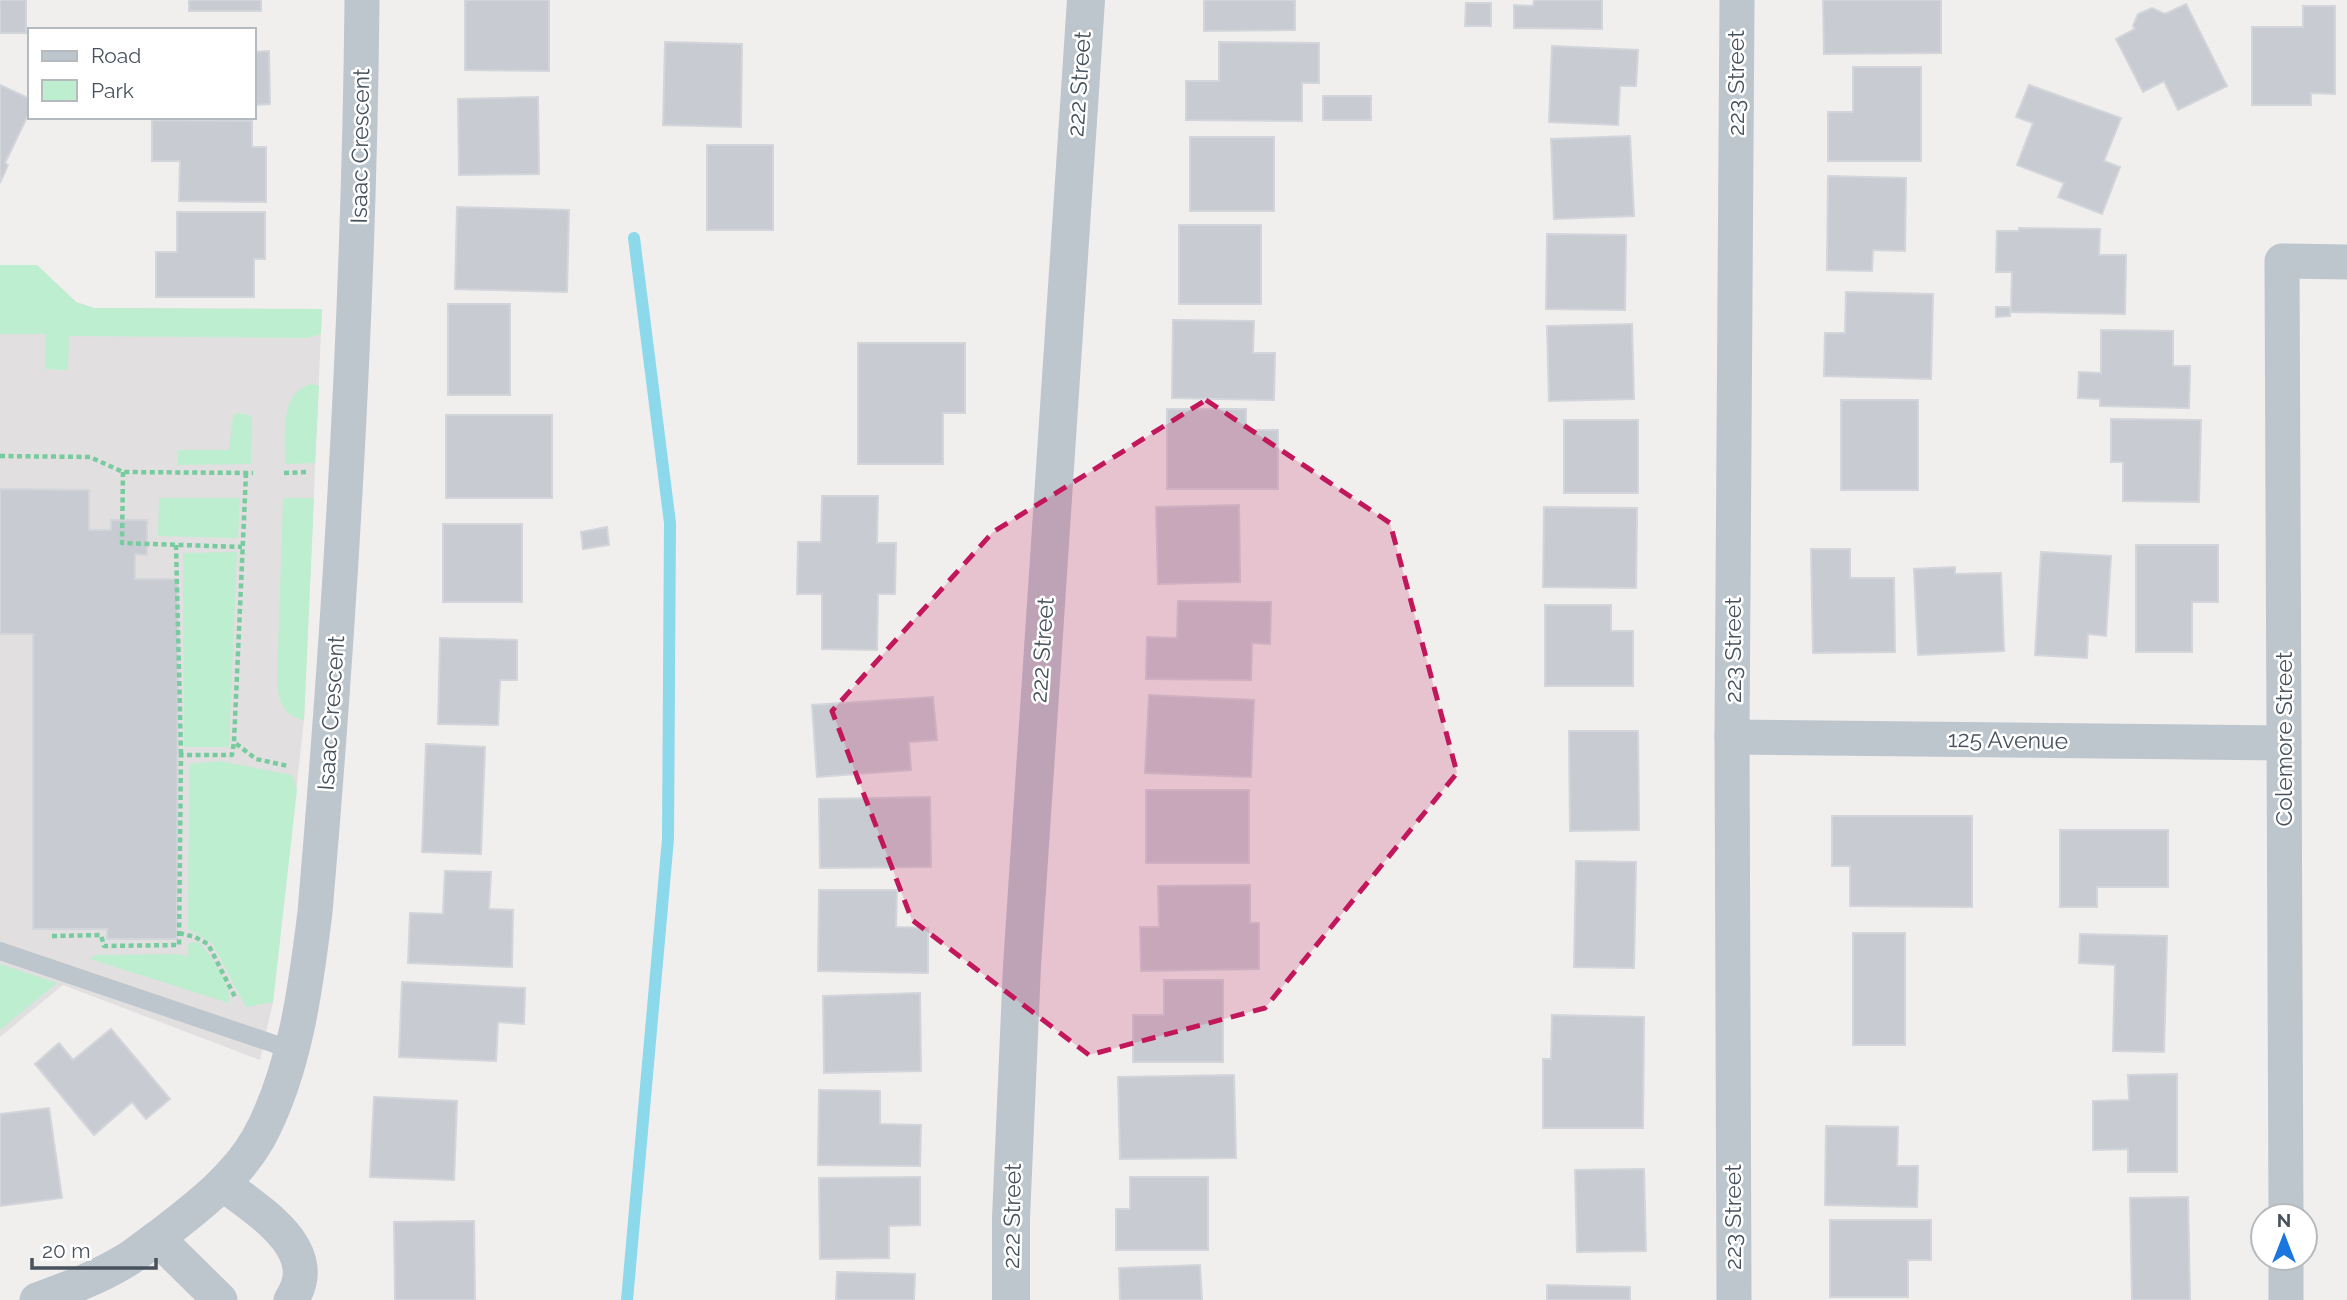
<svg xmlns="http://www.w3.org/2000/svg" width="2347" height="1300" font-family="Raleway,sans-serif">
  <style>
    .education { fill: #e2dfe0 }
    .green { fill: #bdeecf }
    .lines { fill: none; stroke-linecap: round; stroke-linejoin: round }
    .stream { stroke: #8bd9eb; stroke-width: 12 }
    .building { fill: #c8cbd1; stroke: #d2d5da; stroke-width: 2 }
    .path { stroke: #76cc9f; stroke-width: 4.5; stroke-dasharray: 5 3.5; stroke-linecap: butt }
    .service { stroke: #bdc6cd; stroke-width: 18 }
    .minor { stroke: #bdc6cd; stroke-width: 35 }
    .tertiary { stroke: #bdc6cd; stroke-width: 38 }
    .marked { fill: #c2185b; fill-opacity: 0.2; stroke: #c2185b; stroke-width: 5; stroke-dasharray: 14 9; stroke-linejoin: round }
    .labels { text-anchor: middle; stroke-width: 5; stroke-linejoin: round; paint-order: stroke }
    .street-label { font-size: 23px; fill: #47525c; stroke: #fff }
  </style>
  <rect width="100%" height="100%" fill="#f1eeee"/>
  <path class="education" d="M0 265H37L76 302 94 308 322 309 304 720 278 957 273 1002 260 1060 63 985 0 1037Z"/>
  <g class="green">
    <path d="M0 265H37L76 302 94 308 322 309 321 334 306 338 69 336 68 370 45 369 46 334H0Z"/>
    <path d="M312 384 319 386 315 463 285 464C286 436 278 392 312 384Z"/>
    <path d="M238 413 249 415 252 419 251 464 178 465V450H229L233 416Z"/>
    <path d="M159 498H240L238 538 158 536Z"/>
    <path d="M283 498H314L304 720C283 716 279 702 277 682Z"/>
    <path d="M237 552 229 747H184L183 553Z"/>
    <path d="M219 761 292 775 297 790 273 1002 246 1007 212 943 188 929 189 764Z"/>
    <path d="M191 942 200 943C212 958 232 984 229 1003L90 959 96 955 178 954 188 957V945Z"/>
    <path d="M0 964 57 983 0 1030Z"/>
  </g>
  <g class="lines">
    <path class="stream" d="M627 1300 668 839 669 678 670 523 634 238"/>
  </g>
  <g class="building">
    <rect x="0" y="0" width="26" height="33"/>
    <rect x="189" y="0" width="72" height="11"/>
    <path d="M465 0H549V71L465 70Z"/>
    <path d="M1204 0H1295V30L1204 31Z"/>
    <path d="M1534 0H1602V29L1514 28V5L1533 6Z"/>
    <path d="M1823 0H1941V53L1824 54Z"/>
    <path d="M1466 3H1491V26H1465Z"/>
    <path d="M2186 4 2227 86 2178 110 2164 81 2143 92 2116 39 2135 29 2133 26 2138 14 2152 8 2165 14Z"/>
    <path d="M2303 6H2335V94L2311 93V105H2252V27H2303Z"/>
    <path d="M251 28V30H184V29Z"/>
    <path d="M665 42 742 44 741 127 663 125Z"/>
    <path d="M1219 42 1319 43V83H1302V121L1186 120V81H1219Z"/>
    <path d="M1552 46 1638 50 1636 86H1620L1618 125 1549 122Z"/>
    <path d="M269 51 270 104 254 105V52Z"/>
    <path d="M1853 67H1921V161H1828V112H1853Z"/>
    <path d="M0 85 30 99V111L5 163 8 165 0 183Z"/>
    <path d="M2029 85 2121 118 2104 161 2120 167 2102 214 2058 197 2064 183 2017 165 2033 123 2016 117Z"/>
    <rect x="1323" y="96" width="48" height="24"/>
    <path d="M538 97 539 174 459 175 458 99Z"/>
    <path d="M152 120 252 121V147H266V202L179 201 180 161H152Z"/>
    <path d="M1630 136 1634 216 1554 219 1551 139Z"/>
    <rect x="1190" y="137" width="84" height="74"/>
    <rect x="707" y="145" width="66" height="85"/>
    <path d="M1828 176 1906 178 1905 251 1873 250 1872 271 1827 270Z"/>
    <path d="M457 207 569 210 567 292 455 289Z"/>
    <path d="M177 212H265V259H254V297H156V252H177Z"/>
    <rect x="1179" y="225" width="82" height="79"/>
    <path d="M2019 228 2100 229 2099 255H2126L2125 314 2011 312 2012 272H1996L1997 231H2019Z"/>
    <path d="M1547 234 1626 235 1625 310 1546 309Z"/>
    <path d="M1846 292 1933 294 1931 379 1824 376 1825 333H1845Z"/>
    <rect x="448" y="304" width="62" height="91"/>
    <path d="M1996 307H2010V316L1996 317Z"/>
    <path d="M1173 320 1254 321 1253 353H1275L1274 400 1172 398Z"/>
    <path d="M1632 324 1634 399 1549 401 1547 326Z"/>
    <path d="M2101 330 2173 331V366H2190L2189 408 2100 406V399L2078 398 2079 372 2101 373Z"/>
    <path d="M858 343H965V413H943V464H858Z"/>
    <rect x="1841" y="400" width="77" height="90"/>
    <path d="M1167 409H1246V430H1278V489H1167Z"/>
    <rect x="446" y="415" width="106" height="83"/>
    <path d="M2111 419 2201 420 2199 502 2123 501V462H2111Z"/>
    <rect x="1564" y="420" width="74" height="73"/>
    <path d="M0 489 89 490V530H111V520H147V555L135 554V579H178L177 939H107V929H33V634H0Z"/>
    <path d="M822 496H878L877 543H896L895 594H878L877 650 822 649V594H797L798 542H821Z"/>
    <path d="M1239 505 1240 582 1158 584 1156 507Z"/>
    <path d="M1544 507 1637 508 1636 588 1543 587Z"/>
    <rect x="443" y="524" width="79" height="78"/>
    <path d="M607 527 609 545 583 549 581 532Z"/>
    <path d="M2136 545H2218V602H2192V652H2136Z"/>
    <path d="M1811 549H1850V578H1894L1895 652 1813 653Z"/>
    <path d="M2041 552 2111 556 2106 636 2088 634 2087 658 2035 655Z"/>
    <path d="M1955 567V574L2001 573 2004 651 1918 655 1914 569Z"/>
    <path d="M1178 601 1271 602 1270 644 1252 643 1251 680 1146 679 1147 637 1177 638Z"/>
    <path d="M1545 605H1611V631H1633V686H1545Z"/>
    <path d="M440 638 517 640V680H500L498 725 438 724Z"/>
    <path d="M1149 695 1254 700 1251 777 1145 773Z"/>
    <path d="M933 697 937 740 909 742 911 770 817 777 812 705Z"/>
    <path d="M1569 731H1638L1639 830 1570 831Z"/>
    <path d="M426 744 485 747 481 854 422 852Z"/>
    <rect x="1146" y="790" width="103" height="73"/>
    <path d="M930 797 931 867 820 868 819 799Z"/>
    <path d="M1832 816H1972V907L1850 906V866H1832Z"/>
    <path d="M2060 830H2168V887H2097V907H2060Z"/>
    <path d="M1576 861 1636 862 1634 968 1574 967Z"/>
    <path d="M445 871 491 872 489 909 513 910 512 967 408 963 410 913 443 914Z"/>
    <path d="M1250 885V923H1259V969L1141 971 1140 927H1159L1158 886Z"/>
    <path d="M819 890H897L896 927 928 928V973L818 971Z"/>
    <rect x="1853" y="933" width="52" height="112"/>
    <path d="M2080 934 2167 936 2164 1052 2113 1051 2115 965 2079 963Z"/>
    <path d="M1164 980H1223V1062H1133V1015H1164Z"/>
    <path d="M402 982 525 988 524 1024 498 1022 496 1061 399 1057Z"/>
    <path d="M920 993 921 1071 824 1073 823 996Z"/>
    <path d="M1552 1015 1644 1017 1643 1128H1543V1059H1551Z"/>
    <path d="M111 1029 170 1099 146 1119 132 1102 94 1135 35 1064 59 1043 73 1060Z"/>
    <path d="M2177 1074V1172H2128V1149L2093 1150V1101L2129 1100 2128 1075Z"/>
    <path d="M1234 1075 1236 1158 1120 1159 1118 1077Z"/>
    <path d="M819 1090 880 1091V1124L921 1125 920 1166 818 1165Z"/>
    <path d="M374 1097 457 1101 454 1180 370 1177Z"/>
    <path d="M49 1108 62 1198 0 1206V1114Z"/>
    <path d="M1826 1126 1898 1127 1897 1166H1918L1917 1207 1825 1205Z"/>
    <path d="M1644 1169 1646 1251 1577 1252 1575 1170Z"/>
    <path d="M920 1177V1225L889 1226V1258L820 1259 819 1178Z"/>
    <path d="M1130 1177H1208V1250H1116V1209H1130Z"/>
    <path d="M2188 1197 2190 1300H2132L2130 1198Z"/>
    <path d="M1830 1220H1931V1260H1908V1297H1830Z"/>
    <path d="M474 1221 475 1300H395L394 1222Z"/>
    <path d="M1200 1265 1202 1300H1120L1119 1268Z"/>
    <path d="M837 1272 915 1274 914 1300H836Z"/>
    <path d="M1547 1285 1630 1287V1300H1547Z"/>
  </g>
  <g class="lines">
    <g class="path">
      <path d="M0 456 90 457 123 472 253 473"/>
      <path d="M123 472 122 543 242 547"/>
      <path d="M246 473 234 742 256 759 288 766"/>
      <path d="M284 473 308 472"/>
      <path d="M176 545 181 755"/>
      <path d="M179 933 195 937 208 944 236 999"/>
      <path d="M52 936 101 935 104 946 179 945 181 755H232L234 742"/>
    </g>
    <path class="service" d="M0 951 292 1050"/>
    <g class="minor">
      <path d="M1732 737 2284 743"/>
      <path d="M223 1184C257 1210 325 1250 291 1300"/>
      <path d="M2286 1216 2282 261 2347 262"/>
      <path d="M157 1238 220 1300"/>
      <path d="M2286 1258V1300"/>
      <path d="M37 1300C67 1289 97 1278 125 1261 137 1254 148 1244 160 1236 196 1208 235 1179 258 1139 295 1072 306 986 315 912 341 608 359 304 362 0"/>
      <path d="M1734 1300 1732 737 1737 0"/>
    </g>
    <path class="tertiary" d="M1011 1300V1218L1022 966 1086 0"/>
  </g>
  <path class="marked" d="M1206 400 1390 523 1457 773 1265 1008 1089 1055 912 920 832 711 993 532Z"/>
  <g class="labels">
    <g class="street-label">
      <text transform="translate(1736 83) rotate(-90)" y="8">223 Street</text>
      <text transform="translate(1079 84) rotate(-86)" y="8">222 Street</text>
      <text transform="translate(360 146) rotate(-89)" y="8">Isaac Crescent</text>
      <text transform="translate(1042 650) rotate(-86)" y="8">222 Street</text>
      <text transform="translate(1733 650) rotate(-90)" y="8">223 Street</text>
      <text transform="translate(331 713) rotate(-86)" y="8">Isaac Crescent</text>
      <text transform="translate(2284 739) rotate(-90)" y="8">Colemore Street</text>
      <text transform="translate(2008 740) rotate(1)" y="8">125 Avenue</text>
      <text transform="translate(1012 1216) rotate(-89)" y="8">222 Street</text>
      <text transform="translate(1733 1217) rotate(-90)" y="8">223 Street</text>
    </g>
  </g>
  <rect x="28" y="28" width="228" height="91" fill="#ffffff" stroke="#b5babe" stroke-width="2"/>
  <rect x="42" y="51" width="35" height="10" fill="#bdc6cd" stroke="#b5babe" stroke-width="2"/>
  <text x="91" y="63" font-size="21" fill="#47525c">Road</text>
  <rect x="42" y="80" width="35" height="21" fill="#bdeecf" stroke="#b5babe" stroke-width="2"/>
  <text x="91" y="98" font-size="21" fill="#47525c">Park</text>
  <g transform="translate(2284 1237)"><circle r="33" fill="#ffffff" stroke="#b5babe" stroke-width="2"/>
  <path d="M0-5L12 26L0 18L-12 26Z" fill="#1b76de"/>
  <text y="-10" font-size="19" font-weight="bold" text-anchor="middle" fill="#47525c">N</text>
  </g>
  <path d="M32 1258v10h124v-10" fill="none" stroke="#47525c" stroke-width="3.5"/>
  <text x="42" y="1258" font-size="21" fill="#47525c" stroke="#ffffff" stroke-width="5" paint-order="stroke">20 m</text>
</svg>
